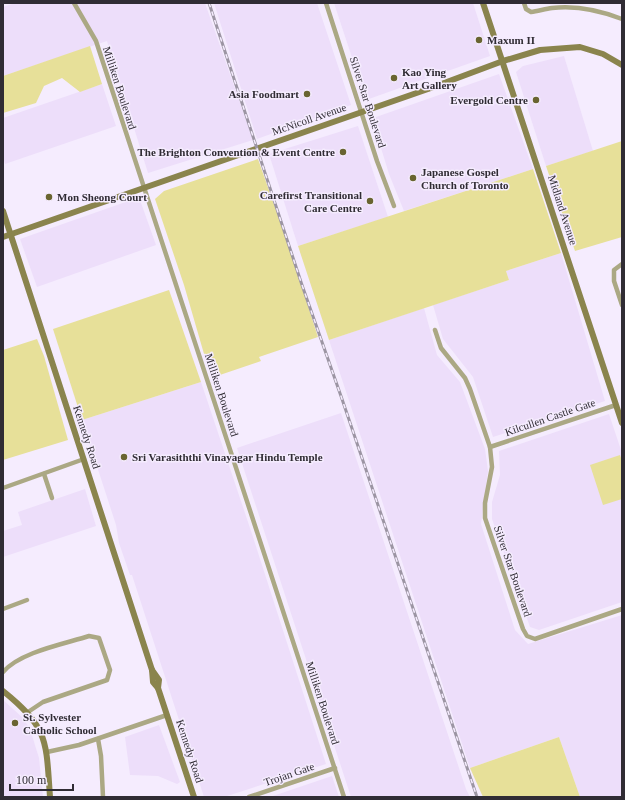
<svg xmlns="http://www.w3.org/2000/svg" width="625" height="800" font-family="Georgia,serif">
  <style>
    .built { fill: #eddefa }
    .green { fill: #e7e099 }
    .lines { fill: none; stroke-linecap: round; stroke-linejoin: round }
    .street { stroke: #aba884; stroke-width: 4.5 }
    .secondary { stroke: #8a844d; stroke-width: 6 }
    .rail-casing { stroke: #9c95a3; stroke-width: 3 }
    .rail { stroke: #f5ecfe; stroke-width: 1.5; stroke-dasharray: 4.5; stroke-linecap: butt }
    .poi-dot { fill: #696430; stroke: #f5ecfe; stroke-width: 1.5 }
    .labels { text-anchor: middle; stroke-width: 3; stroke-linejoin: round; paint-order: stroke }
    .poi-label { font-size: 11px; font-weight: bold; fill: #302c34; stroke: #f5ecfe; text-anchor: start }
    .street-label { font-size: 11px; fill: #302c34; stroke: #f5ecfe }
  </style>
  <rect width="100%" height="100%" fill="#f5ecfe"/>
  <g class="built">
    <path d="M15 3H205L253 140 148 173 107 41 3 76V7Z"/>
    <path d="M214 3H317L351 105 257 139Z"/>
    <path d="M334 3H473L490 56 366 100Z"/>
    <path d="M564 56 593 151 546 166 516 72 523 66Z"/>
    <path d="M499 74 533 169 404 211 389 174 373 122 376 117Z"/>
    <path d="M102 84 116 126 5 164 3 157V118Z"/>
    <path d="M358 126 388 217 298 246 269 154Z"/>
    <path d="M137 198 140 200 156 245 37 287 20 239Z"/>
    <path d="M561 253 605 401 493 437 473 377 443 339 433 305 509 280 506 271Z"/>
    <path d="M424 308 437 355 460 382 485 449 488 471 481 524 515 630 528 644 622 615V797H580L559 737 470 768 329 340Z"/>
    <path d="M201 382 252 534 326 764 224 797H204L132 575H130L119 543 116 525 82 420Z"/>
    <path d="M341 413 466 789 470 797H351L237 448Z"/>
    <path d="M609 414 622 453V602L539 630 530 627 492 519V502L500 475 499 451Z"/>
    <path d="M85 489 96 526 3 557V531L22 525 18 512Z"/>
    <path d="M3 700 23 718 30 729 39 758 43 797H3Z"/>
    <path d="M159 725 180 782 177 784 158 776 130 775 125 737Z"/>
    <path d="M332 776 339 797H270Z"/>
  </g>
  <g class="green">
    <path d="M90 46 102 84 80 92 62 78 44 86 36 103 3 113V76Z"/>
    <path d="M622 141V237L575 251 546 166Z"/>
    <path d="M258 159 290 250 318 337 259 357 261 361 211 378 184 285 155 199 164 191Z"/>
    <path d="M533 169 561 253 506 271 509 280 329 340 298 246Z"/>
    <path d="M169 290 201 382 82 420 53 329Z"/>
    <path d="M37 339 44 356 68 440 3 460V350Z"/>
    <path d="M620 455 622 461V499L603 505 590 465Z"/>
    <path d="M559 737 580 797H483L470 768Z"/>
  </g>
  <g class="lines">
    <g class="street">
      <path d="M74 3 96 41 344 797"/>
      <path d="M326 3 377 161 394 206"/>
      <path d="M524 3 526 9 531 12C538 11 545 9 552 8 577 5 599 10 622 19"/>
      <path d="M622 264 614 270V281L622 305"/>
      <path d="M435 330 441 348 465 378 470 389 490 447 492 467 485 503V518L523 629 527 636 535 639 622 609"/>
      <path d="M490 447 616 405"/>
      <path d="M44 474 52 498"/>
      <path d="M3 488 84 459"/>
      <path d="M3 609 27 600"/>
      <path d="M3 672C20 652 64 644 89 636L99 638 110 670 107 680 43 702 28 712"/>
      <path d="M98 739 101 756 103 797"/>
      <path d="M47 752 79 745 167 715"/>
      <path d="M249 797 335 768"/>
    </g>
    <g class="secondary">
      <path d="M483 3 622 423"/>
      <path d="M3 211 152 670 159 680 158 688"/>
      <path d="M3 237 428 89 503 61 540 50 580 47 603 54 622 65"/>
      <path d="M152 670 153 682 158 688 194 797"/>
      <path d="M3 691C49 728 46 741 50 797"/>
    </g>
    <defs>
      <path id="rail" d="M209 3 302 285 342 399 477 797"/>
    </defs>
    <use href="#rail" class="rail-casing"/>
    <use href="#rail" class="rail"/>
  </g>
  <g class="poi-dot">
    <circle cx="479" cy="40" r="4"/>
    <circle cx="394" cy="78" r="4"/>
    <circle cx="307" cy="94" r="4"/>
    <circle cx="536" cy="100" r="4"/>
    <circle cx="343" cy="152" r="4"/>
    <circle cx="413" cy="178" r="4"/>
    <circle cx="49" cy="197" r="4"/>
    <circle cx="370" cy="201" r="4"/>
    <circle cx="124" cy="457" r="4"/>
    <circle cx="15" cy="723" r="4"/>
  </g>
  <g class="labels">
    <g class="poi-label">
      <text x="487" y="44">Maxum II</text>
      <text x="402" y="76">Kao Ying<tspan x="402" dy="13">Art Gallery</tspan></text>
      <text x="299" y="98" text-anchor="end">Asia Foodmart</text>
      <text x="528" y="104" text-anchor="end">Evergold Centre</text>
      <text x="335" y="156" text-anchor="end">The Brighton Convention &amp; Event Centre</text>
      <text x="421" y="176">Japanese Gospel<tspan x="421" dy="13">Church of Toronto</tspan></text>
      <text x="362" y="199" text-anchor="end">Carefirst Transitional<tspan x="362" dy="13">Care Centre</tspan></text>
      <text x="57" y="201">Mon Sheong Court</text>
      <text x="132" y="461">Sri Varasiththi Vinayagar Hindu Temple</text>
      <text x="23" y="721">St. Sylvester<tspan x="23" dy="13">Catholic School</tspan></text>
    </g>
    <g class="street-label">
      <text transform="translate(120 88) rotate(72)" y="4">Milliken Boulevard</text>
      <text transform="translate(368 102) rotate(72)" y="4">Silver Star Boulevard</text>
      <text transform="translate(309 119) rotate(-19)" y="4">McNicoll Avenue</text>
      <text transform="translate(563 210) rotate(72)" y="4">Midland Avenue</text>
      <text transform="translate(222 395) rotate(72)" y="4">Milliken Boulevard</text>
      <text transform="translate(550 417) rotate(-19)" y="4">Kilcullen Castle Gate</text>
      <text transform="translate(87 437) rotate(72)" y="4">Kennedy Road</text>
      <text transform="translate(513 571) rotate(71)" y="4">Silver Star Boulevard</text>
      <text transform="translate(323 703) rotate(72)" y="4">Milliken Boulevard</text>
      <text transform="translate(190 751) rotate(72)" y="4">Kennedy Road</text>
      <text transform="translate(289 774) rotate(-19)" y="4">Trojan Gate</text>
    </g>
  </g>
  <rect width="625" height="800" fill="none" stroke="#302c34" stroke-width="8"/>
  <path d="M10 784v6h63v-6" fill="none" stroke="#302c34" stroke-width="2"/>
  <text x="16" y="784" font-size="12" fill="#302c34" stroke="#f5ecfe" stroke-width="3" paint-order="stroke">100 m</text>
</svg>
